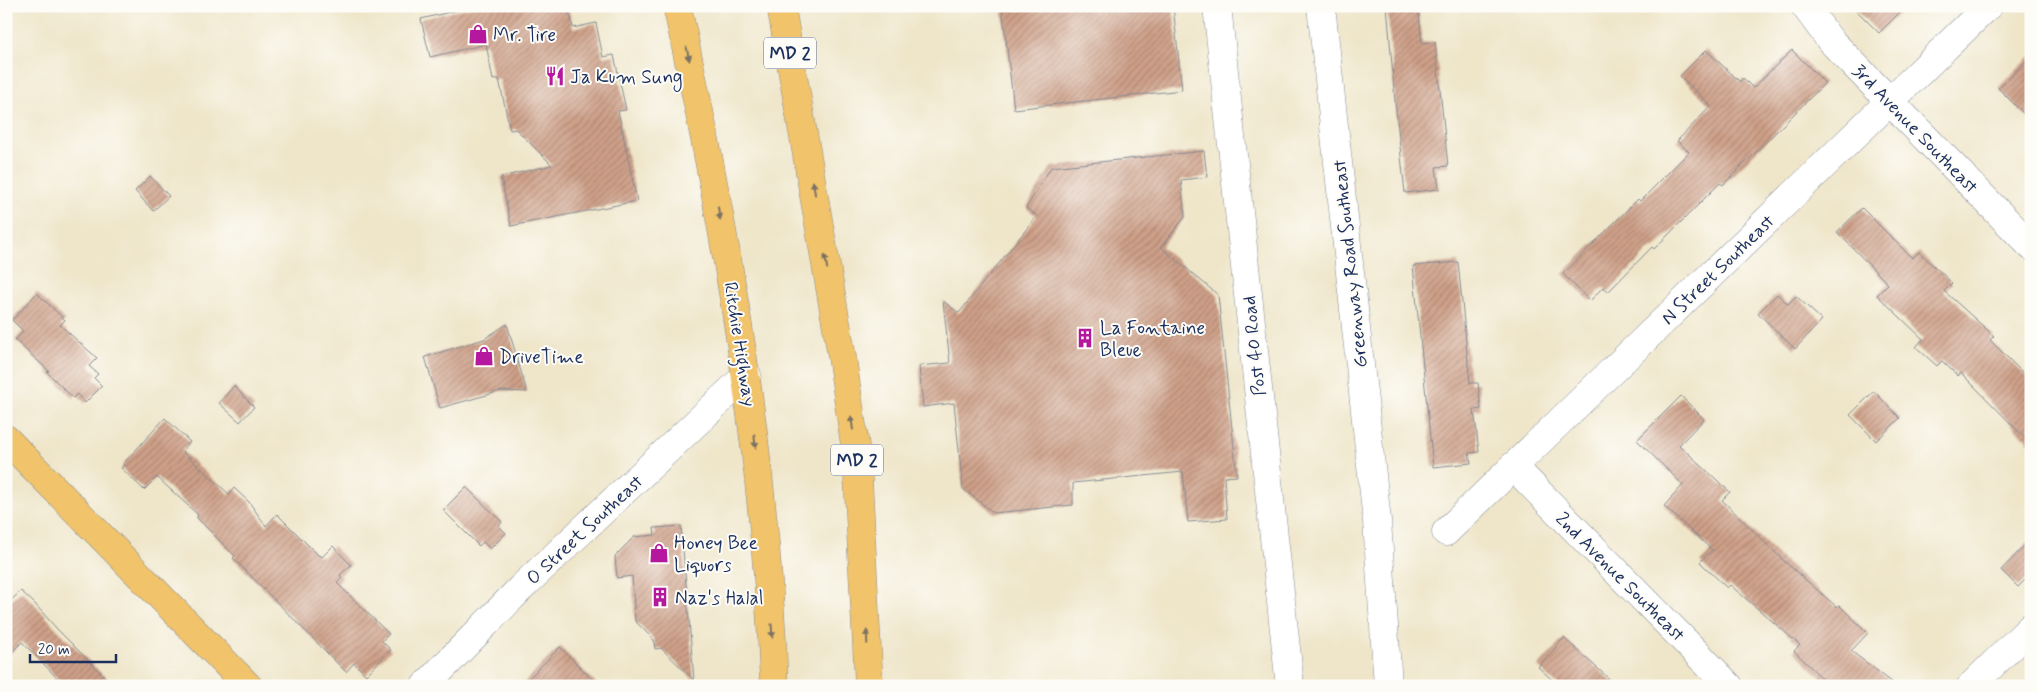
<svg xmlns="http://www.w3.org/2000/svg" width="2037" height="692" font-family="Mynerve,sans-serif">
  <style>
    .building { fill: url(#building-hatch) }
    .lines { fill: none; stroke-linecap: round; stroke-linejoin: round }
    .minor-casing { stroke: #858a94; stroke-width: 29 }
    .major-casing { stroke: #858a94; stroke-width: 29 }
    .minor { stroke: #fff; stroke-width: 28 }
    .major { stroke: #f1c36a; stroke-width: 28 }
    .oneway { fill: #7b7263 }
    .labels { text-anchor: middle; stroke-width: 4; stroke-linejoin: round; paint-order: stroke }
    .shield { fill: #fdfcf7; stroke: #5f6c8c; stroke-width: 1 }
    .shield-label { font-size: 18px; font-weight: bold; fill: #1b2f5e }
    .poi-label { font-size: 19px; fill: #1b2f5e; stroke: #fdfcf7; text-anchor: start }
    .street-label { font-size: 19px; fill: #1b2f5e; stroke: #fdfcf7 }
  </style>
  <defs>
    <pattern id="building-hatch" width="6" height="6" patternUnits="userSpaceOnUse" patternTransform="scale(1.25)"><rect width="6" height="6" fill="#cfa088"/><path d="M-1 1l2-2M0 6l6-6M5 7l2-2" fill="none" stroke="#a78372"/></pattern>
  </defs>
  <rect width="100%" height="100%" fill="#fdfcf7"/>
  <filter id="ink" filterUnits="userSpaceOnUse"><feTurbulence type="fractalNoise" baseFrequency=".02" numOctaves="2"/><feDisplacementMap in="SourceGraphic" scale="10" xChannelSelector="R" yChannelSelector="G"/><feConvolveMatrix kernelMatrix="1 2 1 2 8 2 1 2 1" color-interpolation-filters="sRGB"/></filter>
  <filter id="wash" filterUnits="userSpaceOnUse"><feTurbulence type="fractalNoise" baseFrequency=".0096" numOctaves="4" result="noise"/><feDisplacementMap in="SourceGraphic" scale="20" xChannelSelector="R" yChannelSelector="G"/><feGaussianBlur stdDeviation="1.12" result="paint"/><feColorMatrix in="noise" values="0 0 0 0 0 0 0 0 0 0 0 0 0 0 0 0 0 1.4 0 .05"/><feComposite in="paint" operator="in"/></filter>
  <g filter="url(#wash)">
    <rect width="100%" height="100%" fill="#efe6ca"/>
    <g id="blocks">
      <g class="building">
        <path d="M475 6H568L573 28 596 23 603 57 614 55 626 110 618 111 637 201 511 226 501 177 552 165 516 129 510 130 499 79 493 80 486 44 430 57 421 19Z"/>
        <path d="M1002 6H1173L1182 90 1014 109Z"/>
        <path d="M1387 6H1418L1422 43 1435 42 1448 166 1436 167 1439 189 1405 193 1395 101Z"/>
        <path d="M1852 6H1906L1879 33Z"/>
        <path d="M1706 50 1740 82 1743 78 1753 88 1792 50 1825 83 1723 185 1720 183 1654 249 1652 247 1608 292 1603 287 1590 301 1563 274 1638 199 1640 201 1689 152 1677 141 1711 106 1680 76Z"/>
        <path d="M2031 56V121L1998 88Z"/>
        <path d="M1204 151 1207 177 1181 180 1185 217 1161 247 1218 295 1237 476 1224 477 1227 519 1188 522 1183 472 1073 483V505L994 513 963 489 954 403 923 407 919 366 950 363 943 301 959 313 1037 216 1026 208 1051 167Z"/>
        <path d="M150 176 169 196 153 211 135 191Z"/>
        <path d="M1862 208 1912 258 1919 252 1952 283 1944 291 1994 336 1990 340 2031 381V444L1961 373 1958 376 1942 361 1937 366 1916 347 1923 339 1877 295 1888 284 1837 232Z"/>
        <path d="M1458 262 1470 383H1478L1481 409 1474 410 1479 452 1469 453 1471 463 1433 467 1413 266Z"/>
        <path d="M37 293 65 320 60 325 97 358 89 366 98 374 94 378 102 386 85 403 77 394 73 398 47 372 49 371 15 340 23 331 12 320Z"/>
        <path d="M1777 294 1788 304 1796 296 1822 320 1795 349 1758 313Z"/>
        <path d="M507 324 527 392 501 391 440 408 425 357 484 339Z"/>
        <path d="M234 386 254 407 240 422 219 403Z"/>
        <path d="M1874 391 1900 418 1876 441 1850 415Z"/>
        <path d="M1681 396 1704 419 1679 445 1730 492 1722 500 1784 561 1837 607 1839 605 1868 633 1851 651 1897 686H1830L1794 651 1800 645 1730 585 1727 588 1700 562 1712 550 1664 506 1683 485 1637 440Z"/>
        <path d="M165 418 190 442 182 451 229 494 234 488 249 502 266 526 277 514 319 556 320 555 322 557 333 546 351 565 340 575 342 578 337 583 389 634 382 641 391 650 366 675 354 663 346 672 233 558 235 556 197 518 198 515 157 477 144 490 121 468 124 465 123 464Z"/>
        <path d="M466 487 502 522 499 526 506 533 490 549 483 542 479 546 443 510Z"/>
        <path d="M681 526 694 680 661 648 655 649 654 640 635 621 632 576 617 578 615 556 634 537 655 535 654 528Z"/>
        <path d="M2031 539V574L2018 587 2001 570Z"/>
        <path d="M21 591 34 603 57 629 114 686H65L22 642 6 658V605Z"/>
        <path d="M1564 638 1617 686H1559L1538 667Z"/>
        <path d="M560 647 599 686H521Z"/>
      </g>
    </g>
  </g>
  <g filter="url(#ink)">
    <use href="#blocks" fill-opacity="0" stroke="#858a94" stroke-width="1"/>
    <g class="lines">
      <defs>
        <g id="minor">
          <path d="M1217 6 1290 686"/>
          <path d="M1321 6 1377 521 1388 686"/>
          <path d="M1805 6 1830 40 2031 246"/>
          <path d="M1513 466 1729 686"/>
          <path d="M1446 532 1988 6"/>
          <path d="M425 686 521 588 747 375"/>
          <path d="M1971 686 2031 627"/>
        </g>
        <g id="major">
          <path d="M677 6C726 230 766 456 774 686"/>
          <path d="M781 6 842 357 857 459 869 686"/>
          <path d="M6 439 248 686"/>
        </g>
      </defs>
      <use href="#minor" class="minor-casing"/>
      <use href="#major" class="major-casing"/>
      <use href="#minor" class="minor"/>
      <use href="#major" class="major"/>
    </g>
    <defs><path id="oneway-solid" d="M-6-.8H1V-3.2L6.5 0L1 3.2V.8H-6Z" transform="scale(1.25)"/></defs>
    <g class="oneway">
      <use href="#oneway-solid" transform="translate(688 54) rotate(78)"/>
      <use href="#oneway-solid" transform="translate(814 188) rotate(-99)"/>
      <use href="#oneway-solid" transform="translate(719 213) rotate(80)"/>
      <use href="#oneway-solid" transform="translate(826 262) rotate(-100)"/>
      <use href="#oneway-solid" transform="translate(852 423) rotate(-98)"/>
      <use href="#oneway-solid" transform="translate(755 441) rotate(83)"/>
      <use href="#oneway-solid" transform="translate(772 631) rotate(86)"/>
      <use href="#oneway-solid" transform="translate(867 637) rotate(-92)"/>
    </g>
  </g>
  <defs>
    <symbol id="shop-bare" viewBox="-9 -9 18 18"><path d="M-5-2.5h2.3a2.7 3.5 0 0 1 5.4 0H5L5.5 6h-11ZM-1.5-2.5h3a1.5 2.3 0 0 0-3 0Z" fill="#b5179e" stroke="#fdfcf7" stroke-width="2.5" paint-order="stroke"/></symbol>
    <symbol id="restaurant-bare" viewBox="-9 -9 18 18"><path d="M-5-6h1v4h1v-4h1v4h1v-4h1v5L-1.5 .5V6h-2V.5L-5-1ZM5-6V6H3V1.5H1.5Q1.5-4 5-6Z" fill="#b5179e" stroke="#fdfcf7" stroke-width="2.5" paint-order="stroke"/></symbol>
    <symbol id="building-bare" viewBox="-9 -9 18 18"><path d="M-4-6H4V6H1V3H-1V6H-4ZM-2.5-4.3h1.7v1.8h-1.7ZM.8-4.3h1.7v1.8H.8ZM-2.5-1h1.7V.8h-1.7ZM.8-1h1.7V.8H.8Z" fill="#b5179e" stroke="#fdfcf7" stroke-width="2.5" paint-order="stroke"/></symbol>
  </defs>
  <g fill-rule="evenodd">
    <use href="#shop-bare" x="464" y="20" width="28" height="28"/>
    <use href="#restaurant-bare" x="541" y="62" width="28" height="28"/>
    <use href="#building-bare" x="1071" y="324" width="28" height="28"/>
    <use href="#shop-bare" x="470" y="342" width="28" height="28"/>
    <use href="#shop-bare" x="645" y="539" width="28" height="28"/>
    <use href="#building-bare" x="646" y="583" width="28" height="28"/>
  </g>
  <g class="labels">
    <g class="shield">
      <rect x="764" y="37.5" width="52" height="31" rx="4"/>
      <rect x="831" y="444.5" width="52" height="31" rx="4"/>
    </g>
    <g class="shield-label">
      <text x="790" y="59">MD 2</text>
      <text x="857" y="466">MD 2</text>
    </g>
    <g class="poi-label">
      <text x="493" y="41">Mr. Tire</text>
      <text x="570" y="83">Ja Kum Sung</text>
      <text x="1100" y="334">La Fontaine<tspan x="1100" dy="22">Bleue</tspan></text>
      <text x="499" y="363">DriveTime</text>
      <text x="674" y="549">Honey Bee<tspan x="674" dy="22">Liquors</tspan></text>
      <text x="675" y="604">Naz's Halal</text>
    </g>
    <g class="street-label">
      <text transform="translate(1916 128) rotate(46)" y="7">3rd Avenue Southeast</text>
      <text transform="translate(1349 264) rotate(-96)" y="7">Greenway Road Southeast</text>
      <text transform="translate(1717 269) rotate(-44)" y="7">N Street Southeast</text>
      <text transform="translate(741 344) rotate(81)" y="7">Ritchie Highway</text>
      <text transform="translate(1253 346) rotate(-96)" y="7">Post 40 Road</text>
      <text transform="translate(584 529) rotate(-43)" y="7">O Street Southeast</text>
      <text transform="translate(1621 576) rotate(45)" y="7">2nd Avenue Southeast</text>
    </g>
  </g>
  <rect width="2037" height="692" fill="none" stroke="#fdfcf7" stroke-width="25"/>
  <path d="M30 654v8h86v-8" fill="none" stroke="#1b2f5e" stroke-width="2.5"/>
  <text x="38" y="654" font-size="15" fill="#1b2f5e" stroke="#fdfcf7" stroke-width="4" paint-order="stroke">20 m</text>
</svg>
